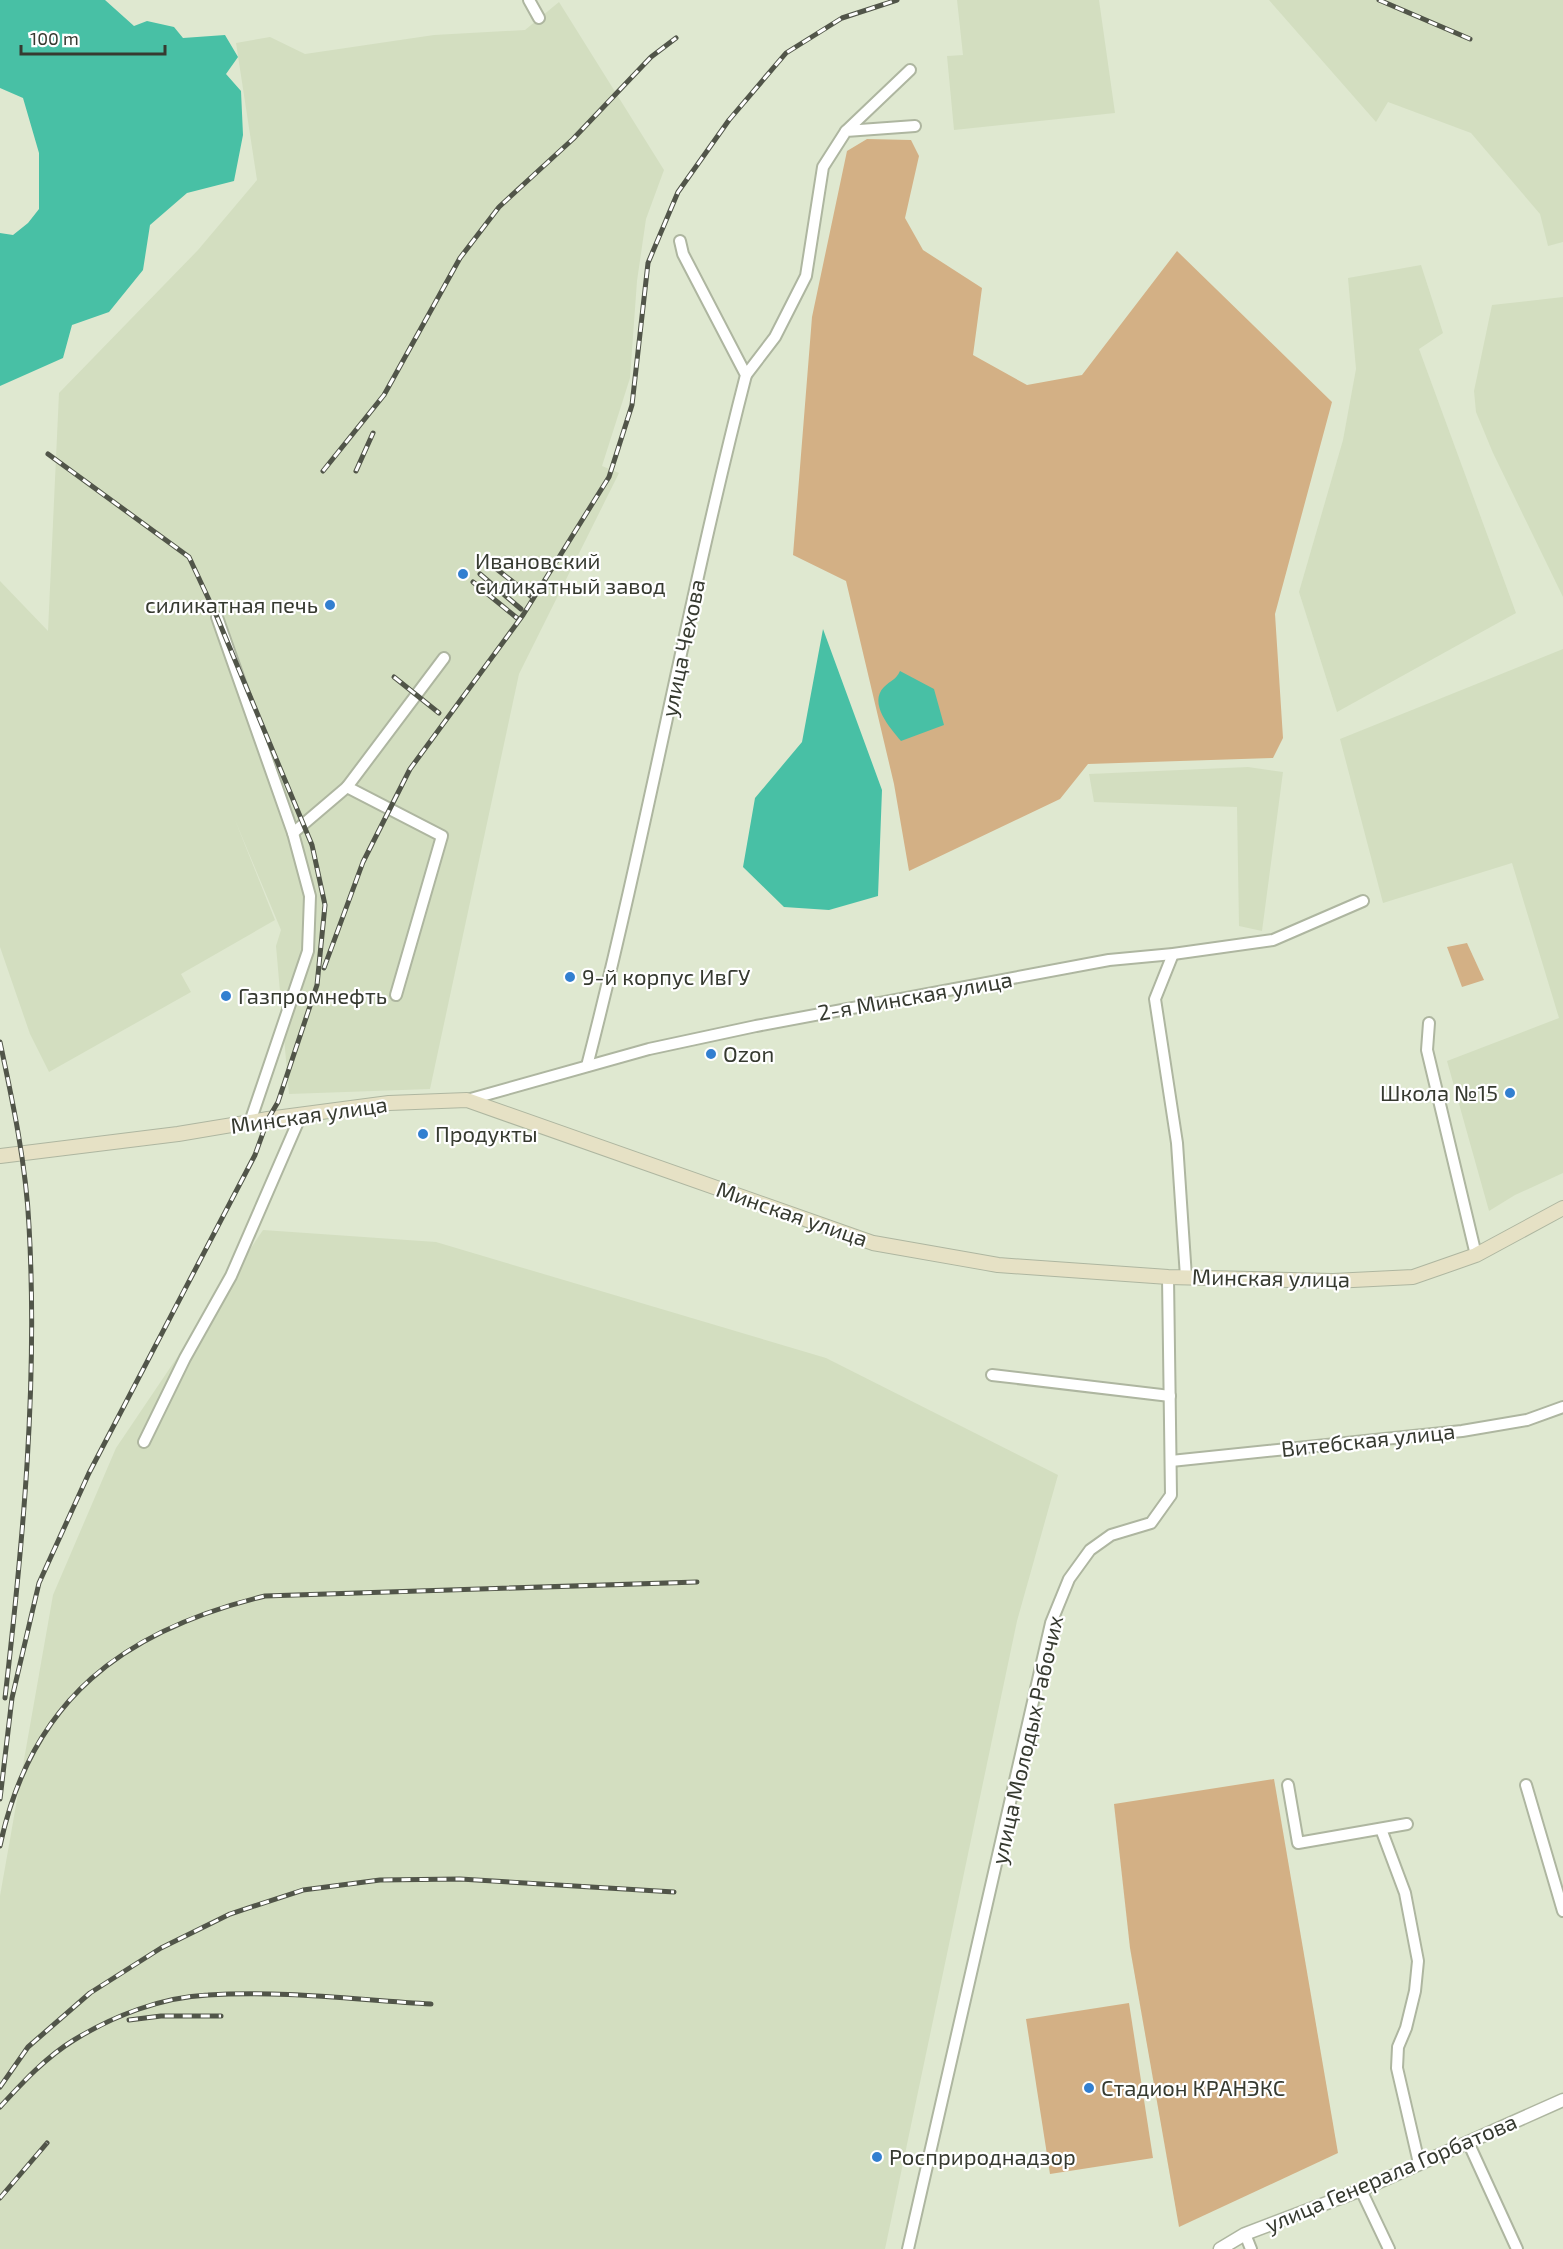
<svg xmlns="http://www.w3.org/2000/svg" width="1563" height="2249" font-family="'Exo 2',sans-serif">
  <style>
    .built { fill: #d3dec0 }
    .green { fill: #d3b085 }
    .water { fill: #48c0a5 }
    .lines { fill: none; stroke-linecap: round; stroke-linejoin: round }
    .minor-casing { stroke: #aeb6a0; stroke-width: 14 }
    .tertiary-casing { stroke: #aeb6a0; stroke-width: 15 }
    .secondary-casing { stroke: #aeb6a0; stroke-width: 16 }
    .minor { stroke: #fff; stroke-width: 10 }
    .tertiary { stroke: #fff; stroke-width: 12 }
    .secondary { stroke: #e6e1c5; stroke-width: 14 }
    .rail-casing { stroke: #515549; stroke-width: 5 }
    .rail { stroke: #fff; stroke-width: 3; stroke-dasharray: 9; stroke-linecap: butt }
    .poi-dot { fill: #327fd0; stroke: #fff; stroke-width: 2 }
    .labels { text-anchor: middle; stroke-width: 4.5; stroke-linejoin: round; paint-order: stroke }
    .poi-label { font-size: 22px; fill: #363a30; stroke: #fff; text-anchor: start }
    .street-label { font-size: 22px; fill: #363a30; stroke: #fff }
  </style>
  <rect width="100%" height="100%" fill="#dfe8d0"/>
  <g class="built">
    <path d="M957 0H1099L1115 113 954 130 947 56 963 55Z"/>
    <path d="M1269 0H1563V242L1548 246 1540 214 1471 133 1388 102 1376 122Z"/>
    <path d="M559 2 664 170 646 219 637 281 630 378 602 466 619 473 519 674 430 1089 289 1094 276 946 281 930 235 820 275 920 181 974 191 992 49 1072 30 1034 0 947V581L48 631 59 393 198 250 257 180 236 43 270 37 305 54 434 35 525 30Z"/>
    <path d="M1421 265 1443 333 1419 349 1516 613 1337 712 1299 592 1343 440 1356 369 1348 278Z"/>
    <path d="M1563 297V597L1493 453 1476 412 1474 391 1492 305Z"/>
    <path d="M1563 649V1173L1515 1195 1489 1211 1447 1061 1559 1018 1512 863 1383 903 1340 739Z"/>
    <path d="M1248 767 1283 772 1262 931 1239 926 1237 807 1094 802 1089 774Z"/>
    <path d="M263 1230 436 1242 826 1358 1058 1475 1017 1621 885 2249H0V1896L53 1595 116 1448Z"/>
  </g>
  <g class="green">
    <path d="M867 139 911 140 919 156 905 218 923 250 982 288 973 355 1027 385 1082 375 1177 251 1332 402 1275 614 1283 738 1273 758 1088 764 1060 799 909 871 894 784 846 581 793 555 812 317 847 151Z"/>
    <path d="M1467 943 1484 980 1462 987 1447 947Z"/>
    <path d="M1274 1779 1338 2153 1179 2227 1130 1948 1114 1804Z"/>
    <path d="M1129 2003 1153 2158 1050 2174 1026 2019Z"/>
  </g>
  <g class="water">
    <path d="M0 0H105L134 26 147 21 174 27 183 38 225 35 238 57 226 74 241 91 243 135 234 181 187 193 150 225 143 270 109 312 72 325 63 358 0 386V233L13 235 28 223 39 209V153L23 98 0 88Z"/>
    <path d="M823 629 882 790 878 896 829 910 784 907 743 867 755 798 802 742Z"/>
    <path d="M900 671 934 689 944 725 901 741C890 728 868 703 884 687 891 680 896 680 900 671Z"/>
  </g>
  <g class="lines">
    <defs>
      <g id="minor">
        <path d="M529 0 539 18"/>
        <path d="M846 131 910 70"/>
        <path d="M746 375 775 337 806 276 823 167 846 131 915 126"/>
        <path d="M217 617 293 833 310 896 308 951 250 1122"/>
        <path d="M347 787 444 658"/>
        <path d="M293 833 347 787 442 836 396 995"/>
        <path d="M1173 954 1155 999 1177 1143 1186 1277"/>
        <path d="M1429 1023 1427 1050 1476 1255"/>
        <path d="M587 1066C646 837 687 604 746 375L683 254 680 241"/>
        <path d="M467 1100 649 1049 756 1026 1109 960 1173 954 1273 940 1363 901"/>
        <path d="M992 1375 1170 1396"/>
        <path d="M144 1442 185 1358 231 1276 301 1115"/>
        <path d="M1171 1461 1462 1431 1527 1420 1563 1407"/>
        <path d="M1288 1785 1298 1843 1407 1824"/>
        <path d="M1526 1785 1563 1911"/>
        <path d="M1381 1829 1405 1893 1418 1961 1415 1991 1406 2028 1398 2047 1397 2068 1419 2163"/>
        <path d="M1468 2142 1517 2249"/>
        <path d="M1361 2190 1389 2249"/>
        <path d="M1245 2234 1251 2249"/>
        <path d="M908 2249 1051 1623 1069 1579 1090 1550 1111 1535 1151 1523 1171 1495 1168 1277"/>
      </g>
      <path id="tertiary" d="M1220 2249 1245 2234 1361 2190 1563 2100"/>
      <path id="secondary" d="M0 1156 178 1134 268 1119 389 1103 467 1100 873 1243 998 1265 1168 1277 1333 1281 1413 1277 1476 1255 1563 1208"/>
    </defs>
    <use href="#minor" class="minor-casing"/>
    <use href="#tertiary" class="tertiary-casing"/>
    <use href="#secondary" class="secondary-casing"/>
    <use href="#minor" class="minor"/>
    <use href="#tertiary" class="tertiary"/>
    <use href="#secondary" class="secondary"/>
    <defs>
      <g id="rail">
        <path d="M1379 0 1470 39"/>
        <path d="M323 471 384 395 460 258 499 207 573 139 651 57 676 38"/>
        <path d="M356 471 373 433"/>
        <path d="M489 563 532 597"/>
        <path d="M480 574 521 609"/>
        <path d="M473 582 517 618"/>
        <path d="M394 677 439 713"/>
        <path d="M324 968 363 862 410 769 523 615 609 477 632 405 648 263 678 192 729 120 786 53 842 18 897 0"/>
        <path d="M0 1042C13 1103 26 1164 29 1226 38 1383 23 1542 5 1698"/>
        <path d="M0 1799 12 1698 39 1583 89 1473 255 1155 268 1119 278 1102 317 985 325 905 312 845 217 617 189 557 48 454"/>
        <path d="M0 1846C31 1699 124 1630 265 1596L697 1582"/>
        <path d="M129 2020 161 2016H221"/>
        <path d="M0 2087 28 2047 90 1993 161 1948 230 1914 303 1890 380 1880 460 1879 674 1892"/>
        <path d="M0 2107C23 2082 46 2057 74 2040 113 2016 162 1997 208 1995 281 1990 358 2000 431 2004"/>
        <path d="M0 2198 47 2143"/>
      </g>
    </defs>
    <use href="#rail" class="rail-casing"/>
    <use href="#rail" class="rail"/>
  </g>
  <g class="poi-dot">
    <circle cx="463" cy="574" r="6"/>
    <circle cx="330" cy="605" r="6"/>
    <circle cx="570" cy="977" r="6"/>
    <circle cx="226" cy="996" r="6"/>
    <circle cx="711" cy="1054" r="6"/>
    <circle cx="1510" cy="1093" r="6"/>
    <circle cx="423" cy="1134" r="6"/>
    <circle cx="1089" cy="2088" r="6"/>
    <circle cx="877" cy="2157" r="6"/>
  </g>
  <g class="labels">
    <g class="poi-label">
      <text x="475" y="569">Ивановский<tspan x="475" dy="25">силикатный завод</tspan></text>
      <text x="318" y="613" text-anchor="end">силикатная печь</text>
      <text x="582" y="985">9-й корпус ИвГУ</text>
      <text x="238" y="1004">Газпромнефть</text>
      <text x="723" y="1062">Ozon</text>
      <text x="1498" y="1101" text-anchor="end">Школа №15</text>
      <text x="435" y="1142">Продукты</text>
      <text x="1101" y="2096">Стадион КРАНЭКС</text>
      <text x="889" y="2165">Росприроднадзор</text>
    </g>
    <g class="street-label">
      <text transform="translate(683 648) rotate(-78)" y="8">улица Чехова</text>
      <text transform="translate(915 996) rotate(-10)" y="8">2-я Минская улица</text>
      <text transform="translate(309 1115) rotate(-8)" y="8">Минская улица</text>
      <text transform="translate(792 1214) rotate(19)" y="8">Минская улица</text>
      <text transform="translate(1271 1278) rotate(1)" y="8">Минская улица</text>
      <text transform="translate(1368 1440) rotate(-6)" y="8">Витебская улица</text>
      <text transform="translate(1027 1740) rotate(-77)" y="8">улица Молодых Рабочих</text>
      <text transform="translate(1391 2173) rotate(-23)" y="8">улица Генерала Горбатова</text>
    </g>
  </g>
  <path d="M21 45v9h144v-9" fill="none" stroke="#363a30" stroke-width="3"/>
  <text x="30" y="45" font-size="18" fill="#363a30" stroke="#ffffff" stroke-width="4.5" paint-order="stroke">100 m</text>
</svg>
